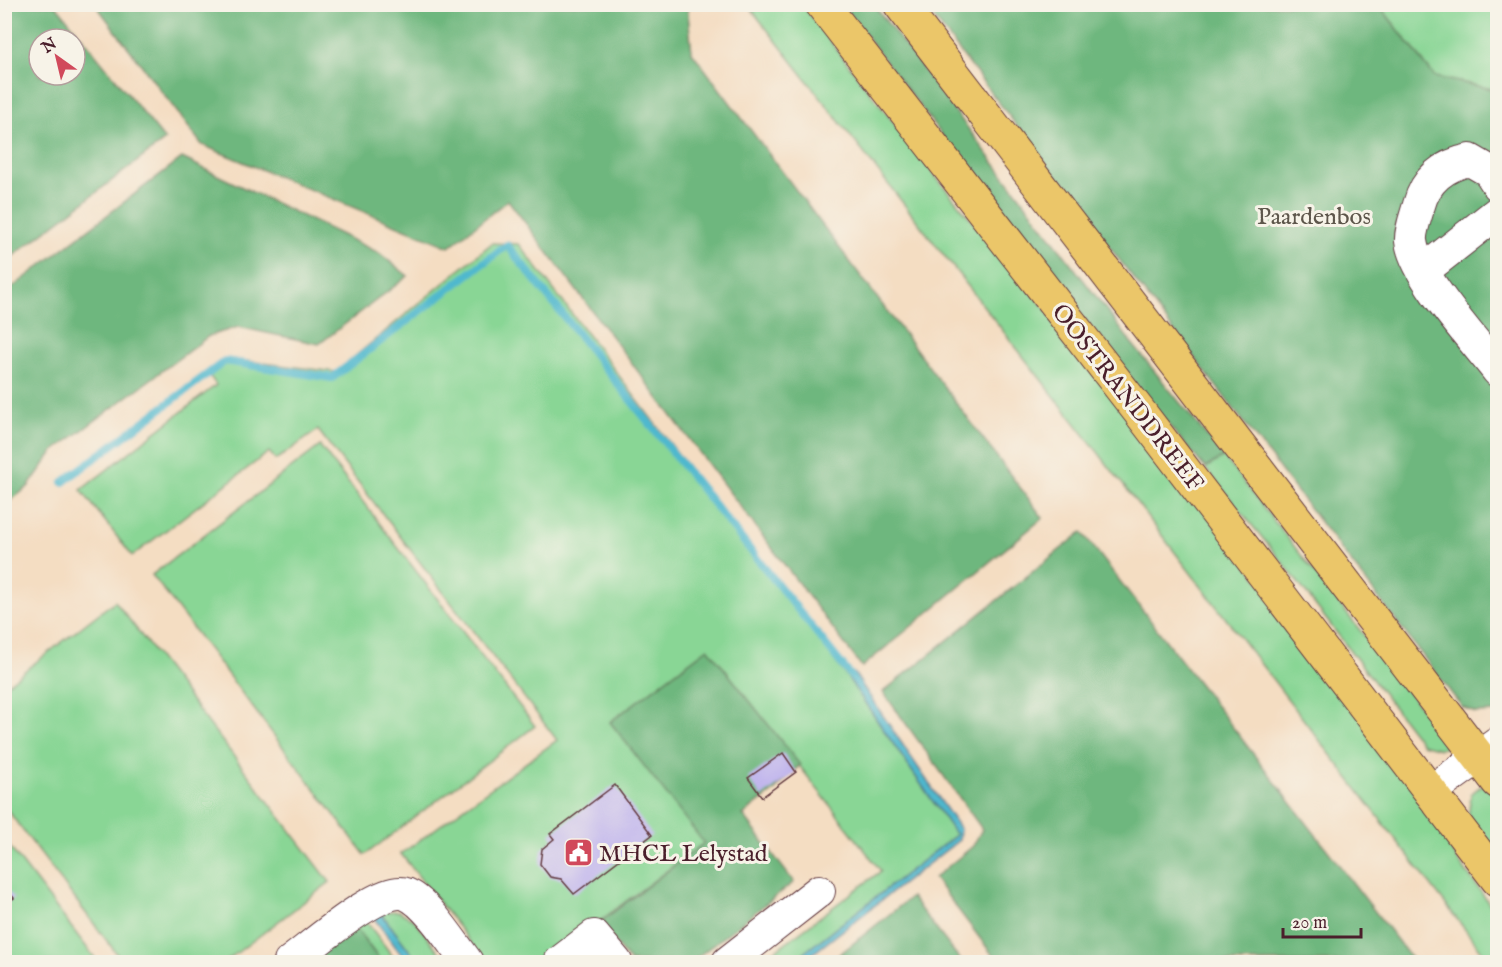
<svg xmlns="http://www.w3.org/2000/svg" width="1502" height="967" font-family="'IM FELL English',serif">
  <style>
    .green { fill: #89d695; stroke: #6a7a60; stroke-width: 1.5 }
    .forest { fill: #6eb77e; stroke: #5c6b54; stroke-width: 1.5; fill-rule: evenodd }
    .water { fill: #50b8ce; stroke: #4d6c7c; stroke-width: 1.5 }
    .lines { fill: none; stroke-linecap: round; stroke-linejoin: round }
    .stream { stroke: #50b8ce; stroke-width: 8 }
    .building { fill: #beb2ed }
    .minor-casing { stroke: #643c42; stroke-width: 34 }
    .major-casing { stroke: #643c42; stroke-width: 35 }
    .minor { stroke: #fff; stroke-width: 32 }
    .major { stroke: #ebc669; stroke-width: 33 }
    .labels { text-anchor: middle; stroke-width: 6; stroke-linejoin: round; paint-order: stroke }
    .park-label { font-size: 24px; fill: #5d564b; stroke: #f7f3e8 }
    .street-label { font-size: 24px; fill: #4a1f2b; stroke: #f7f3e8 }
    .poi-label { font-size: 24px; fill: #4a1f2b; stroke: #f7f3e8; text-anchor: start }
  </style>
  <rect width="100%" height="100%" fill="#f7f3e8"/>
  <filter id="ink" filterUnits="userSpaceOnUse"><feTurbulence type="fractalNoise" baseFrequency=".0167" numOctaves="2"/><feDisplacementMap in="SourceGraphic" scale="12" xChannelSelector="R" yChannelSelector="G"/><feConvolveMatrix kernelMatrix="1 2 1 2 8 2 1 2 1" color-interpolation-filters="sRGB"/></filter>
  <filter id="wash" filterUnits="userSpaceOnUse"><feTurbulence type="fractalNoise" baseFrequency=".008" numOctaves="4" result="noise"/><feDisplacementMap in="SourceGraphic" scale="24" xChannelSelector="R" yChannelSelector="G"/><feGaussianBlur stdDeviation="1.35" result="paint"/><feColorMatrix in="noise" values="0 0 0 0 0 0 0 0 0 0 0 0 0 0 0 0 0 1.4 0 .05"/><feComposite in="paint" operator="in"/></filter>
  <g filter="url(#wash)">
    <rect width="100%" height="100%" fill="#f4ddc2"/>
    <g class="green">
      <path d="M748 5H802L936 177 1131 412 1423 796 1457 859 1497 914V962H1490L1097 451Z"/>
      <path d="M1379 5H1497V90L1435 77Z"/>
      <path d="M492 243 519 244 848 678 956 835 792 962H760L881 871 708 648 610 722 705 842 545 962H486L401 854 557 740 318 430 276 460 269 452 132 556 81 490 216 385 209 375 231 359 336 372Z"/>
      <path d="M320 446 535 726 365 855 152 575Z"/>
      <path d="M1224 457 1451 746 1440 749 1422 744 1283 563 1205 468Z"/>
      <path d="M115 601 330 882 225 962H123L5 807V686Z"/>
      <path d="M1488 780 1497 792V865L1468 818 1471 794Z"/>
      <path d="M5 841 98 962H5Z"/>
      <path d="M399 911 415 921 447 962H418L380 912Z"/>
      <path d="M366 921 397 962H381L355 927Z"/>
    </g>
    <g class="forest">
      <path d="M5 4 56 5 165 140 5 262ZM39 39H75V75H39Z"/>
      <path d="M96 5H687L692 52 1043 518 862 667 508 200 449 247 202 145Z"/>
      <path d="M843 5H874L1130 341 1224 457 1205 468 1105 350Z"/>
      <path d="M924 5H1379L1435 77 1497 90V712L1475 713 1462 707Z"/>
      <path d="M182 158 379 253 408 276 319 344 238 327 209 336 53 452 28 487 5 505V293Z"/>
      <path d="M1082 532 1414 962H998L934 878 973 846 982 829 883 692Z"/>
      <path d="M708 648 800 765 774 791 743 815 794 882 691 962H630L599 923 704 843 610 722Z"/>
      <path d="M911 897 962 962H830Z"/>
      <path d="M355 927 381 962H308Z"/>
    </g>
    <g class="water">
      <path d="M854 673 960 829 959 840 802 962H792L956 835 848 678Z"/>
      <path d="M380 912 418 962H407L373 917Z"/>
    </g>
    <g class="lines">
      <path class="stream" d="M63 482 225 361 332 378 507 245 851 676"/>
    </g>
    <g id="blocks">
      <g class="building">
        <path d="M783 753 796 772 762 797 748 778Z"/>
        <path d="M615 785 652 835 574 894 561 879 550 877 540 864 542 849 554 839 550 834Z"/>
        <path d="M4 886 14 898 4 905Z"/>
      </g>
    </g>
  </g>
  <g filter="url(#ink)">
    <use href="#blocks" fill-opacity="0" stroke="#643c42" stroke-width="1.5"/>
    <g class="lines">
      <defs>
        <g id="minor">
          <path d="M1498 185 1489 171 1470 160C1444 165 1426 179 1419 205 1416 216 1410 231 1411 241 1415 276 1475 341 1498 371"/>
          <path d="M1423 271 1498 212"/>
          <path d="M1430 792 1498 743"/>
          <path d="M290 962C311 947 382 884 406 894 427 902 453 944 467 962"/>
          <path d="M560 962 594 936 616 962"/>
          <path d="M728 962 819 891"/>
        </g>
        <g id="major">
          <path d="M822 4 1138 410 1498 880"/>
          <path d="M900 4 1498 782"/>
        </g>
      </defs>
      <use href="#minor" class="minor-casing"/>
      <use href="#major" class="major-casing"/>
      <use href="#minor" class="minor"/>
      <use href="#major" class="major"/>
    </g>
  </g>
  <defs>
    <symbol id="civic-square" viewBox="-11 -11 22 22"><rect x="-9" y="-9" width="18" height="18" rx="4" fill="#d1495b" stroke="#f7f3e8"/><path d="M-.6-6.5H3V-4.5H.6V-3L4-1V1h2V6H-6V1h2V-1L-.6-3ZM-1.2 2.5V6h2.4V2.5Z" fill="#fff"/></symbol>
  </defs>
  <g fill-rule="evenodd">
    <use href="#civic-square" x="562" y="836" width="33" height="33"/>
  </g>
  <g class="labels">
    <g class="park-label">
      <text x="1314" y="224">Paardenbos</text>
    </g>
    <g class="street-label">
      <text transform="translate(1128 397) rotate(52)" y="8">OOSTRANDDREEF</text>
    </g>
    <g class="poi-label">
      <text x="599" y="861">MHCL Lelystad</text>
    </g>
  </g>
  <rect width="1502" height="967" fill="none" stroke="#f7f3e8" stroke-width="24"/>
  <g transform="translate(57 57) rotate(326)"><circle r="28" fill="#f7f3e8" stroke="#b29e9c" stroke-width="1.5"/>
  <path d="M0-4.5L10 22L0 15L-10 22Z" fill="#d1495b"/>
  <text y="-9" font-size="16" font-weight="bold" text-anchor="middle" fill="#4a1f2b">N</text>
  </g>
  <path d="M1283 928v9h78v-9" fill="none" stroke="#4a1f2b" stroke-width="3"/>
  <text x="1292" y="928" font-size="18" fill="#4a1f2b" stroke="#f7f3e8" stroke-width="4.5" paint-order="stroke">20 m</text>
</svg>
